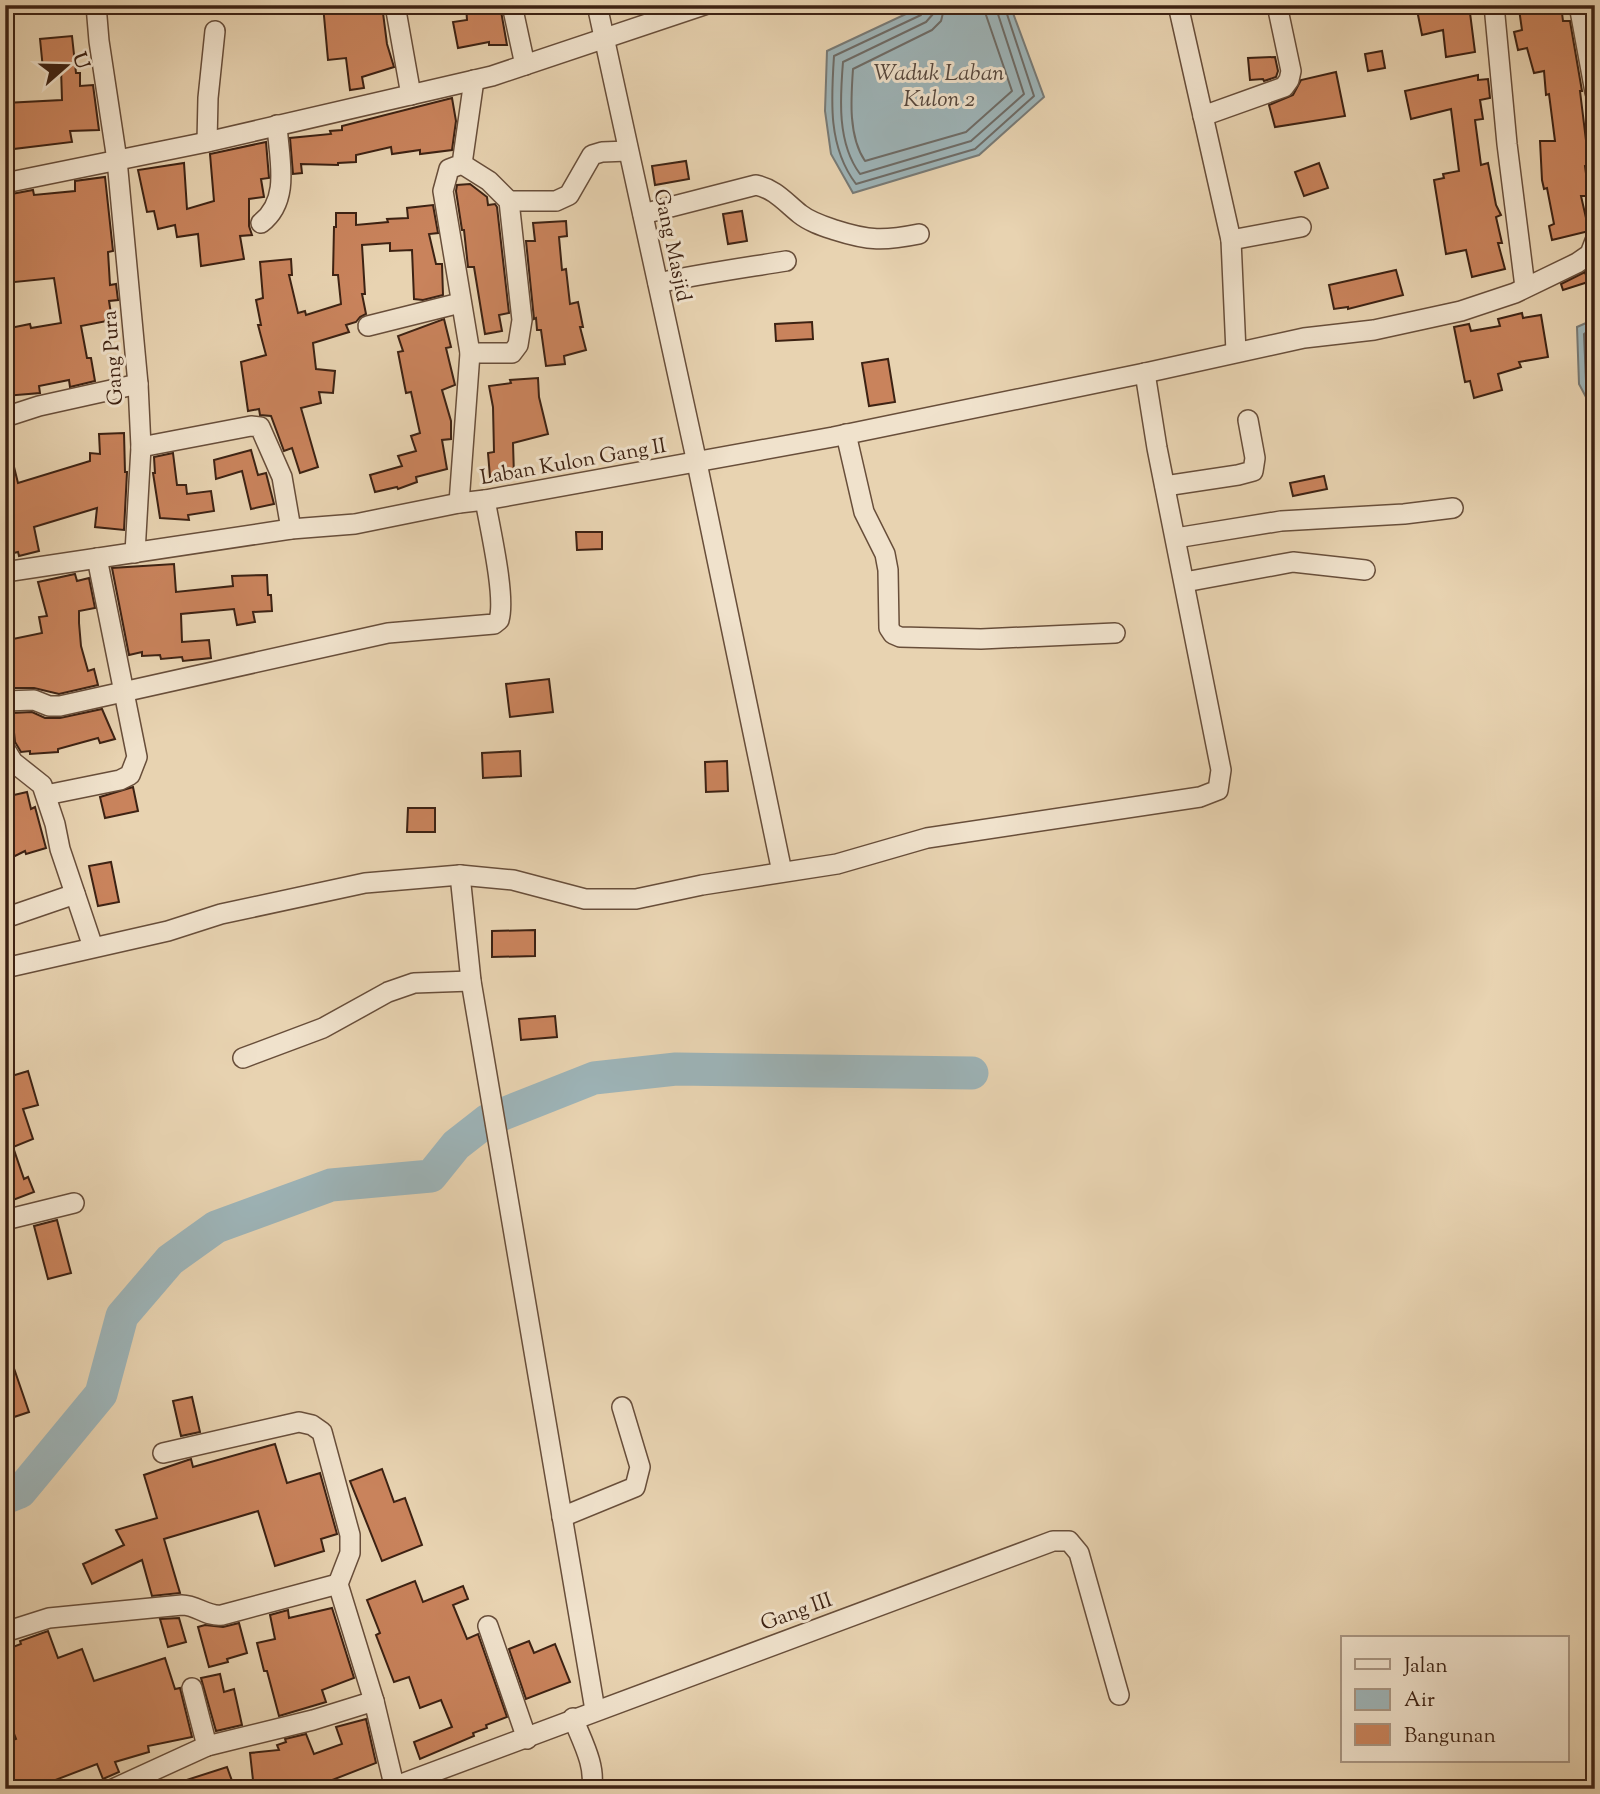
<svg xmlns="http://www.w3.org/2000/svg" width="1600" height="1794" font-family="'Sorts Mill Goudy',serif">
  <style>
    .water { fill: #9db4b8; stroke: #777a76; stroke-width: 2 }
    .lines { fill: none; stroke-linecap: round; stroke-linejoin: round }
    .shore { stroke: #6d6b66; stroke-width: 2 }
    .river { stroke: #9db4b8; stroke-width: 33 }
    .building { fill: #c9835c; stroke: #3d2213; stroke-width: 2 }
    .street-casing { stroke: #684e3a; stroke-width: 22 }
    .street { stroke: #f0e2cc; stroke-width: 19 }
    .labels { text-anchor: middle; stroke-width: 6; stroke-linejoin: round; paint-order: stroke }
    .street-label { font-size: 21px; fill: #3d2213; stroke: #f0e2cc }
    .water-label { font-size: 23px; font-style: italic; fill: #55463c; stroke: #f0e2cc }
  </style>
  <rect width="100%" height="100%" fill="#e8d3b1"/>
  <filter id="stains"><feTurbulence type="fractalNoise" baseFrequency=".00286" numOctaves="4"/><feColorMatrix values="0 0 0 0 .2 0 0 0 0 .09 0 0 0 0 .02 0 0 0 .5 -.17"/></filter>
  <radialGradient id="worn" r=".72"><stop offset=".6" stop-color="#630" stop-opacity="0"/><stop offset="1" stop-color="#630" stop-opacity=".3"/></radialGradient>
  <g class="water">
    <path d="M925 5H1010L1044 97 979 155 853 193 831 154 825 111 827 51Z"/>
    <path d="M1595 319V414L1579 384 1577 327Z"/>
  </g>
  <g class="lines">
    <g class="shore">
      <path d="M925 5V10L921 15 834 56C831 101 828 147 856 184L975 149 1034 96 1004 5"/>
      <path d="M934 5 933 14 926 22 843 62C840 99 837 143 860 174L971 141 1024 94 995 5"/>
      <path d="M945 5 941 21 932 30 853 69C851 98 848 136 865 161L966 132 1012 91 986 15 985 5"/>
      <path d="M1595 326 1584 334 1586 381 1595 399"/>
    </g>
    <path class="river" d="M5 1498 20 1492 101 1394 122 1316 170 1260 216 1227 331 1185 431 1176 456 1145 488 1120 594 1078 676 1069 972 1073"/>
  </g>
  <g class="building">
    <path d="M323 5H357V8L382 5 387 44 394 67 362 77 364 88 350 90 346 58 328 60Z"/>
    <path d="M466 5H485L486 11H501L507 45H489V42L458 48 453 22 467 20Z"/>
    <path d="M1416 5H1469L1475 52 1446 57 1443 30 1422 35Z"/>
    <path d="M1561 5 1563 21H1570L1582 91H1580L1589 165 1585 166 1589 196H1581L1589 231 1552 240 1549 226 1554 224 1547 188 1544 189 1542 180 1540 141H1555L1549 94 1546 95 1544 71 1534 73 1527 48 1518 50 1514 32 1522 30 1519 9Z"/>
    <path d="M72 36 76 73H80V86L93 85 99 130 70 131 72 142 5 150V103L62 100 61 68 43 69 40 39Z"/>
    <path d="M1382 51 1385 68 1368 71 1365 54Z"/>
    <path d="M1275 57 1278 71 1276 77 1264 81 1263 79 1250 80 1248 58Z"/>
    <path d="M1336 72 1345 116 1275 127 1269 105 1293 95 1301 80Z"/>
    <path d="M1478 75V80L1488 79 1489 88 1490 98 1480 100 1483 119 1475 120 1481 165 1488 163 1496 205 1501 215 1496 217 1502 243H1498L1505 269 1472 277 1466 250 1446 254 1434 180 1444 178 1443 174 1459 171 1451 109 1411 119 1405 91Z"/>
    <path d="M452 98 456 121 452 150 420 154V150L392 154 391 147 356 155V162L338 163V165L301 164 302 173 293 174 290 138 331 134 330 131 342 130V126Z"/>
    <path d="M266 142 269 178 261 179 264 197 249 199V226L252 235 240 236 244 259 201 266 198 234 177 237 175 225 158 229 154 211 147 212 138 170 184 163 187 209 214 201 210 154Z"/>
    <path d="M686 161 689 179 655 185 652 166Z"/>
    <path d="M1319 163 1328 188 1304 196 1295 172Z"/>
    <path d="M105 177 113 251 108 252 110 285 116 284 118 300 109 301 112 320 81 326 87 358H91L95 381 70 387 69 380 39 386 40 393 5 396V329L30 324 31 328 61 323 54 278 5 283V245L12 244 6 195 33 190 34 195 75 191V181Z"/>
    <path d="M470 184 487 197 488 205 495 204 497 207 509 313 499 315 502 331 485 334 474 267H468L464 230H462L456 191 457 185Z"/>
    <path d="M433 205 438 233 429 234 436 264H442L443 295 423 300 414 299 412 250 390 251V243L362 245 365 294H362L366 314 360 317 356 322 346 325 349 332 313 343 316 369 335 371 333 393 319 392 321 403 301 408 318 467 300 473 292 448 284 451 271 416 260 415 259 409 248 411 241 362 266 355 258 325H261L256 300 263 298 260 262 291 259 292 275H289L298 313 305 311 306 315 341 304 338 275H333L334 227H336V213H356V225L388 222 387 219 408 218 407 208Z"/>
    <path d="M742 211 747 241 728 244 723 214Z"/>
    <path d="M566 221 567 236 559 237 562 270 566 269 570 304 578 302 583 327H580L586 350 564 356 565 364 546 366 541 330H537L536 318 534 319 526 241H535L533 223Z"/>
    <path d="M1396 270 1403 295 1348 309V307L1334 309 1329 285Z"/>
    <path d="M1585 272 1588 282 1563 290 1561 284Z"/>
    <path d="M1522 313 1523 318 1541 315 1548 357 1519 362 1521 367 1498 374 1502 390 1474 398 1470 381 1465 382 1454 327 1469 324 1471 331 1500 326 1498 319Z"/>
    <path d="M444 319 451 347 446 348 455 385 442 390 451 421V439L442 440 447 469 416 477 417 482 398 489 397 487 375 492 370 475 402 466 398 456 416 451 411 436 420 433 411 392 406 393 398 352 403 351 398 336Z"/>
    <path d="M812 322 813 339 776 341 775 324Z"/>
    <path d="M888 359 895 402 869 406 862 363Z"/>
    <path d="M538 378 539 397 548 434 513 443 514 476 490 477 488 453 494 452 493 407 489 386 511 383 510 380Z"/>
    <path d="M124 433 125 472H127L124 530 95 527 97 508 34 527 39 551 19 556 18 552 5 555V541L13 539 5 510V456L11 455 18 483 90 461V453L100 454 99 434Z"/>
    <path d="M251 450 258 475 266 473 274 504 251 509 242 471 216 479 214 460Z"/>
    <path d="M173 453 177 485H186L187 494 211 491 214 511 188 515 189 520 160 518 153 473H155L154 457Z"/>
    <path d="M1324 476 1327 489 1293 496 1290 483Z"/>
    <path d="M576 532H602V549L577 550Z"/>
    <path d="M174 564 176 592 233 586 232 576 267 575 268 595H271L272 611 253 612 255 622 237 625 234 609 181 614 182 642 209 640 211 658 183 661 182 657 161 659 160 655 142 656V652L129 655 112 568Z"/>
    <path d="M75 574 77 581 89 578 95 608 79 611V623L81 646 88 671 94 669 98 685 59 694 34 688H14L8 640 42 633 39 617 47 616 38 582Z"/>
    <path d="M549 679 553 712 510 717 506 684Z"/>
    <path d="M102 709 115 739 100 743 98 738 58 749V752L30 754V751L21 752 15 742 12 713 32 712 45 718H60Z"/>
    <path d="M520 751 521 776 483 778 482 753Z"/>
    <path d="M727 761 728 791 706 792 705 762Z"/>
    <path d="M133 787 138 811 105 818 100 797Z"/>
    <path d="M27 792 31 809 35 807 46 848 26 854 25 851 5 861V797Z"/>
    <path d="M408 808H435V832H407Z"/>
    <path d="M111 862 119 902 98 906 89 866Z"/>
    <path d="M535 930V956L492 957V931Z"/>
    <path d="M555 1016 557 1037 521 1040 519 1019Z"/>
    <path d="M28 1071 38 1105 23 1109 33 1139 13 1147 24 1179 28 1177 34 1192 5 1203V1078Z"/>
    <path d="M57 1220 71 1273 48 1279 34 1226Z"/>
    <path d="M5 1351H8L29 1412 5 1420Z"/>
    <path d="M192 1397 200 1432 181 1436 173 1401Z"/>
    <path d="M275 1444 287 1483 320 1473 337 1534 321 1539 324 1551 275 1566 258 1511 164 1539 180 1593 152 1596 142 1560 92 1584 83 1564 124 1545 116 1530 157 1518 144 1475 188 1460 191 1459 193 1467Z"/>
    <path d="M382 1469 394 1502 405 1498 422 1545 382 1561 350 1481Z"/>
    <path d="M415 1581 423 1602 463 1586 468 1599 453 1605 467 1639 478 1634 507 1717 486 1725 487 1728 473 1733 474 1736 420 1759 414 1742 452 1727 441 1700 420 1708 409 1677 394 1682 376 1635 380 1633 367 1600Z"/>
    <path d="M332 1608 354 1678 322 1690 326 1702 279 1716 267 1671H264L257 1643 275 1639 270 1615 288 1610 289 1618Z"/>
    <path d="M179 1618 186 1642 168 1647 160 1619Z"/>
    <path d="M239 1623 247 1653 227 1659 228 1662 209 1667 198 1627 205 1625 223 1627Z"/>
    <path d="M48 1631 58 1658 82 1649 94 1681 165 1658 175 1689 180 1688 192 1737 148 1746 149 1752 115 1762 119 1772 103 1779 97 1764 32 1789H5V1743L16 1739 5 1710V1650L21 1644 20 1641Z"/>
    <path d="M529 1641 534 1653 555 1644 570 1682 526 1699 509 1649Z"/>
    <path d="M220 1674 224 1692 234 1689 242 1725 216 1731 201 1678Z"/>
    <path d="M366 1719 376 1763 309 1789H254L250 1753 279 1750 277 1745 286 1742 285 1739 306 1734 314 1754 342 1744 336 1727Z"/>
    <path d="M227 1767 235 1789H168V1786Z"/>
  </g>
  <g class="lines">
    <defs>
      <g id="street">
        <path d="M96 5 99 41 117 160 138 384 141 447 135 553"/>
        <path d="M395 5 411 95"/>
        <path d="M512 5 525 65"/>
        <path d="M597 5 697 463 782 872"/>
        <path d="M1178 5 1231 240 1236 352"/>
        <path d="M1494 5 1507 144 1525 287"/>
        <path d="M1579 5 1595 92"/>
        <path d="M1203 116 1284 87 1289 80 1291 71 1277 5"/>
        <path d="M207 142 208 98 215 31"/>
        <path d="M462 164 489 181 509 201 522 320 518 345 512 353H470"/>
        <path d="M5 183 207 142 492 76 704 5"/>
        <path d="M509 201H556L569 195 592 155 602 152 628 151"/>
        <path d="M643 214 756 185C775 189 785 202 800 214 810 222 823 226 835 230 869 241 884 241 919 234"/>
        <path d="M261 223C291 200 279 159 277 125"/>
        <path d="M1231 240 1301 227"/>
        <path d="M658 283C700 274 743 268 786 261"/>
        <path d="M368 326 460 303"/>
        <path d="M5 417 39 406 138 384"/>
        <path d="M846 434 864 512 885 554 888 570 889 628 893 634 900 637 981 639 1115 633"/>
        <path d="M141 447 251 426 260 427 282 477 291 529"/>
        <path d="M1165 486 1238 475 1253 471 1255 458 1248 420"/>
        <path d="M459 503 470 353 443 191 449 169 462 164 474 80"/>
        <path d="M1176 538 1281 521 1404 514 1453 508"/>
        <path d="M5 572 291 529 355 524 459 503 485 500 833 437 1145 373 1304 338 1374 330 1461 311 1515 293 1577 263 1590 254 1595 241"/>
        <path d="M1185 582 1293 562 1365 570"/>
        <path d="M5 701 34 700 49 706H60L388 633 494 624 499 620C506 597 490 528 485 500"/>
        <path d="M5 749 13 762 42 785 55 824 60 849 93 947"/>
        <path d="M46 795 120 780 130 775 137 757 97 558"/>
        <path d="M460 875 471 981 595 1710"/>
        <path d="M5 918 75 894"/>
        <path d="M5 968 168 931 221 914 365 883 460 875 513 880 585 899H636L702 885 837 864 927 838 1200 797 1218 790 1221 770 1157 448 1145 373"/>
        <path d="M243 1058 323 1028 388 992 414 983 471 981"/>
        <path d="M5 1220 74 1203"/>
        <path d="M163 1453 299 1422 312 1425 322 1432 350 1535V1553L338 1584 374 1701 395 1789"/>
        <path d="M562 1517 635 1487 640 1467 622 1407"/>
        <path d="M488 1626 527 1739"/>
        <path d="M5 1632 49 1618 182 1605C197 1605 207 1617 222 1615L338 1584"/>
        <path d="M192 1688 207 1746"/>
        <path d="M573 1718C581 1739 597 1767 591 1789"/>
        <path d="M113 1789 207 1746 313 1720 374 1701"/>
        <path d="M388 1789 1053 1541H1069L1079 1553 1119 1695"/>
      </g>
    </defs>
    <use href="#street" class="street-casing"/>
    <use href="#street" class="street"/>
  </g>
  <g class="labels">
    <g class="street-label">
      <text transform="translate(673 245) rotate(78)" y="7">Gang Masjid</text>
      <text transform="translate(112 358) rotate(-94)" y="7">Gang Pura</text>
      <text transform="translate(573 461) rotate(-10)" y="7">Laban Kulon Gang II</text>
      <text transform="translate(796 1611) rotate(-20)" y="7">Gang III</text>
    </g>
    <g class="water-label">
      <text x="939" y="80">Waduk Laban<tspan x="939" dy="26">Kulon 2</tspan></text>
    </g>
  </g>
  <rect width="1600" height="1794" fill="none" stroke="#e8d3b1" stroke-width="28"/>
  <rect x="7" y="7" width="1586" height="1780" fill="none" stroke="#3d2213" stroke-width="3.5"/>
  <rect x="14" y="14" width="1572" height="1766" fill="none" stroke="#3d2213" stroke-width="2"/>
  <rect x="1341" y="1636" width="228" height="126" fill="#f0e2cc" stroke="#a89582" stroke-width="2"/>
  <rect x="1355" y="1659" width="35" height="10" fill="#f0e2cc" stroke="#a89582" stroke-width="2"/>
  <text x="1404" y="1672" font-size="21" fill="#3d2213">Jalan</text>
  <rect x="1355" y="1689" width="35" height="21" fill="#9db4b8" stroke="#a89582" stroke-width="2"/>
  <text x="1404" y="1706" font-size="21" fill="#3d2213">Air</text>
  <rect x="1355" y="1724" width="35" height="21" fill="#c9835c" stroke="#a89582" stroke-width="2"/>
  <text x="1404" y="1742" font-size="21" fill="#3d2213">Bangunan</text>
  <g transform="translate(66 66) rotate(70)" stroke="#f0e2cc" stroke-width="5" paint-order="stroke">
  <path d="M0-5L12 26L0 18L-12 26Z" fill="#3d2213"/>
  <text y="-10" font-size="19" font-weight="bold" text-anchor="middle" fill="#3d2213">U</text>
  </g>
  <rect width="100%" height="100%" filter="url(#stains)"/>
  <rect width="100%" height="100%" fill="url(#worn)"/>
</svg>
